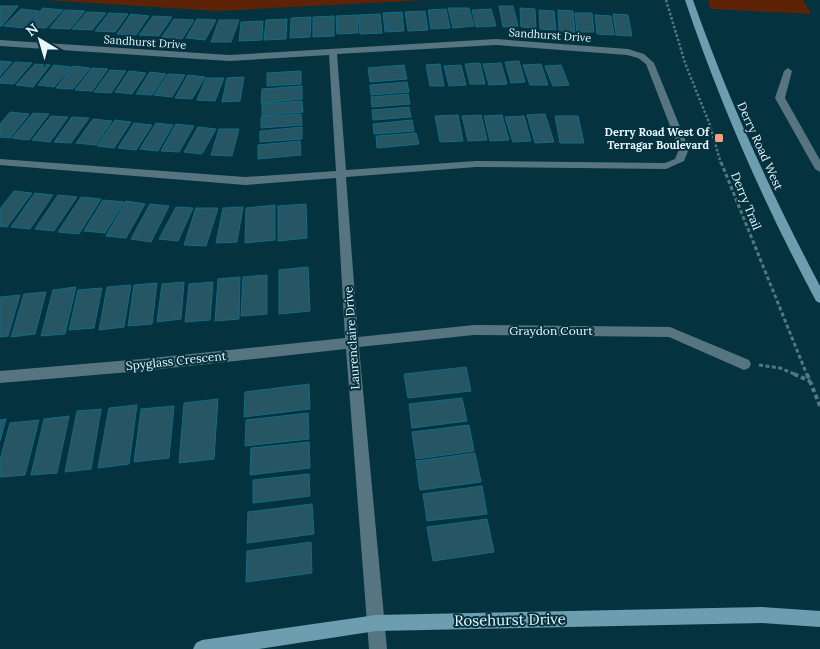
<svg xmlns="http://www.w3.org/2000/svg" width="820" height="649" font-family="Lora,serif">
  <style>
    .green { fill: #5e2307 }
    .building { fill: #265564; stroke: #136c84 }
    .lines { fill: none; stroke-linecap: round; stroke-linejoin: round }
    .path-far2 { stroke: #537681; stroke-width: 2.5; stroke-dasharray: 2.5 2; stroke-linecap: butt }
    .path-far1 { stroke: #537681; stroke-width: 3; stroke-dasharray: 4 2.5; stroke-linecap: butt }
    .path { stroke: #537681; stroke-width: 4; stroke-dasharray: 4.5 3; stroke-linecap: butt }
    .street { fill: #577580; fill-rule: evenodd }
    .secondary { fill: #6d9eb0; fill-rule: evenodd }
    .poi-dot { fill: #f2a080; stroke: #04323f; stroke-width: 2 }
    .labels { text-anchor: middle; stroke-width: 4; stroke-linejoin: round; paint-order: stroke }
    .far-street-label { font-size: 11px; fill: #e9f7fd; stroke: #04323f }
    .far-poi-label { font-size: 11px; font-weight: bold; fill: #e9f7fd; stroke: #04323f; text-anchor: end }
    .street-label { font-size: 12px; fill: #e9f7fd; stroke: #04323f }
    .near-street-label { font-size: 15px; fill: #e9f7fd; stroke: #04323f }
  </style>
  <rect width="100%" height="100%" fill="#04323f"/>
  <g class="green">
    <path d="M44 0H427L218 11Z"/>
    <path d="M708 0H803L811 14 711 9Z"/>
  </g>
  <g class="building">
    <path d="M0 6H18L2 26H0Z"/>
    <path d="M499 6H513L518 26 503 27Z"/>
    <path d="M43 8 63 10 46 28 26 27Z"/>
    <path d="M448 8H469L474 26 453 28Z"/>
    <path d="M520 8 535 9 536 28 521 27Z"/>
    <path d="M21 9 39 11 23 28 4 26Z"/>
    <path d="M446 9 450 28 431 29 428 10Z"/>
    <path d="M491 9 496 26 476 27 472 10Z"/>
    <path d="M65 10 85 11 70 29 50 28Z"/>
    <path d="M539 10 554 11 556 30 540 29Z"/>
    <path d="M558 10 573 11 575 32 559 31Z"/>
    <path d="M425 11 428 30 408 31 405 12Z"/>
    <path d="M87 12 106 13 92 30 72 29Z"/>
    <path d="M402 12 404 31 385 32 383 13Z"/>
    <path d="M109 13 128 14 115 32 95 31Z"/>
    <path d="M575 13H592L594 32H577Z"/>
    <path d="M131 14 149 16 136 35 117 34Z"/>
    <path d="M380 14 382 33 360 34 358 15Z"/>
    <path d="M613 14 628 15 632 36 616 35Z"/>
    <path d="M357 15 358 33 337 34 336 16Z"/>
    <path d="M595 15 611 16 614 35 597 34Z"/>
    <path d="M153 16 172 17 159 36 139 35Z"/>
    <path d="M334 16V36L313 37V17Z"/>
    <path d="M311 17 310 37 290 38 291 18Z"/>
    <path d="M174 19 194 20 182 39 162 37Z"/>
    <path d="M197 19 216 20 205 40 186 38Z"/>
    <path d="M287 19 286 39 264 40 266 20Z"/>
    <path d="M219 20H239L231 42H211Z"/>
    <path d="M263 21 262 40 239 41 241 22Z"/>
    <path d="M0 61 12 62 0 76Z"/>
    <path d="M519 61 525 82 511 83 505 62Z"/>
    <path d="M15 62 32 63 14 84 0 83V79Z"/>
    <path d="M480 63 485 84H470L465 64Z"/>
    <path d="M501 63 507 84 489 85 483 64Z"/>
    <path d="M35 64 50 65 33 87 16 85Z"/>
    <path d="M440 64 444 86H430L426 65Z"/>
    <path d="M541 64 548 85H530L523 65Z"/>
    <path d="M54 65 71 67 54 87 38 85Z"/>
    <path d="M404 65 407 79 370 82 368 68Z"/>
    <path d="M461 65 466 85 449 86 444 66Z"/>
    <path d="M561 65 569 85 553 86 545 66Z"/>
    <path d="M73 66 90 68 73 89 56 88Z"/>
    <path d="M92 68 108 69 92 91 75 90Z"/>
    <path d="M110 70 126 71 111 93 94 92Z"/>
    <path d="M129 71 146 73 132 94 115 92Z"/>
    <path d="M301 71V84L267 86V73Z"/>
    <path d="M150 72 166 74 152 95 136 94Z"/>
    <path d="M168 74 185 75 172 97 154 95Z"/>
    <path d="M188 75 205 77 192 99 175 98Z"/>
    <path d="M244 77 240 101 222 102 227 78Z"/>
    <path d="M206 78H224L215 101 197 100Z"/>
    <path d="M407 82 409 92 371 95 370 85Z"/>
    <path d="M302 86V99L261 103 262 89Z"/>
    <path d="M408 94 410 104 372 107 371 97Z"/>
    <path d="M302 101 303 112 262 116V104Z"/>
    <path d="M409 107 411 117 373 120 372 110Z"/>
    <path d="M10 112 29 114 10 138 0 137V124Z"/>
    <path d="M33 113 49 114 29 140 12 138Z"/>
    <path d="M301 114 302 125 261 128V117Z"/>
    <path d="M545 114 554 142 535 143 527 115Z"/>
    <path d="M458 115 463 141 440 142 435 116Z"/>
    <path d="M481 115 487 140 468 141 462 116Z"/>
    <path d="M502 115 509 140 490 141 484 116Z"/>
    <path d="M51 116 68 117 50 142 32 140Z"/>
    <path d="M524 116 531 141 513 142 505 117Z"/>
    <path d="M555 116H578L584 143H560Z"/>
    <path d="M72 117 89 118 71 143 54 142Z"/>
    <path d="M93 119 112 121 96 145 76 143Z"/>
    <path d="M115 120 131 122 114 148 97 146Z"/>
    <path d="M412 120 414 131 374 134 373 124Z"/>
    <path d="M134 123 152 125 136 150 118 148Z"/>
    <path d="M156 123 173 125 158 151 140 149Z"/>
    <path d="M176 124 194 126 179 152 161 151Z"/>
    <path d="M198 127 216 129 202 154 184 152Z"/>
    <path d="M302 127V139L260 142V131Z"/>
    <path d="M219 129H239L232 156 211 155Z"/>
    <path d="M416 133 419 144 377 148 376 136Z"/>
    <path d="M300 141 301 155 258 159V145Z"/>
    <path d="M14 191 32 193 7 227 0 226V209Z"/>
    <path d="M35 193 53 195 30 229 11 227Z"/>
    <path d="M58 195 77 197 54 231 35 229Z"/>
    <path d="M81 197 101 199 79 234 58 232Z"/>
    <path d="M103 200 124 202 105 233 84 231Z"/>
    <path d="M126 201 145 204 126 238 106 236Z"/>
    <path d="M150 204 169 206 151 242 131 239Z"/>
    <path d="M306 204 307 238 278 241V206Z"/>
    <path d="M275 205V240L245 243 246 208Z"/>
    <path d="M176 207 193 208 178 241 159 239Z"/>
    <path d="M243 207 237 242 216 243 223 208Z"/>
    <path d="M196 208H218L206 246 184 245Z"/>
    <path d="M308 267 310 311 279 314V270Z"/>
    <path d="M267 275V314L241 316 243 277Z"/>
    <path d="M240 277 239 319 215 321 218 279Z"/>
    <path d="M184 282 181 319 157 322 162 284Z"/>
    <path d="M213 282 210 320 185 322 189 284Z"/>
    <path d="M157 283 152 324 128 326 134 285Z"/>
    <path d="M131 285 124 327 99 330 107 287Z"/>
    <path d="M76 287 65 334 41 336 53 290Z"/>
    <path d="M102 288 94 328 69 330 78 290Z"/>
    <path d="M46 292 35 334 11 337 24 294Z"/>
    <path d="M20 295 8 336 0 337V297Z"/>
    <path d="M466 367 471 391 408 398 404 374Z"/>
    <path d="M309 384 310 409 244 417 245 392Z"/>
    <path d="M462 398 467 421 412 428 409 404Z"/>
    <path d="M218 399 214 459 179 463 184 403Z"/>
    <path d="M137 405 129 464 98 468 109 408Z"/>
    <path d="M174 406 169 458 134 462 141 409Z"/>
    <path d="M101 409 91 469 65 472 77 411Z"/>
    <path d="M308 413 309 439 245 446 246 420Z"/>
    <path d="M69 416 57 473 31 475 44 419Z"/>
    <path d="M6 419 0 441V420Z"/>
    <path d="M39 420 25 475 0 477V460L10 423Z"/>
    <path d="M469 425 474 451 416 459 412 432Z"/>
    <path d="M309 442 310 468 250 475 251 448Z"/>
    <path d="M475 453 481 482 420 490 416 461Z"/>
    <path d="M309 474 310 496 253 503V480Z"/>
    <path d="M482 486 487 514 427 521 423 494Z"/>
    <path d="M312 504 314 534 247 543 248 512Z"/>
    <path d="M487 519 494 552 433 561 427 527Z"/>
    <path d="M311 542 312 573 246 582 247 551Z"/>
  </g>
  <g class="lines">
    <path class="path-far2" d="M666 0 685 63 710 125 721 164"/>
    <g class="path-far1">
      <path d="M721 162 807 375"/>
      <path d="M759 365 780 368 797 375"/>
    </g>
    <g class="path">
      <path d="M794 374 810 381"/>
      <path d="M807 374 820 406"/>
    </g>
    <g class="street">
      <path d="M496 39 628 49 644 54 654 63 689 149 684 161 666 169 476 167 346 177 358 337 474 325 670 327 749 360 751 364 749 368 744 370 669 337 474 335 359 347 387 649H369L346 349 142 371 0 383V371L142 359 345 338 336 178 245 185 0 165V159L245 177 336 171 329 55 229 61 0 46V40L229 55ZM496 45 627 55 638 58 646 64 679 149 675 159 665 163 476 161 346 170 337 54Z"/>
      <path d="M788 68 792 71 785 98 820 160V172L815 169 775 98 784 71Z"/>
    </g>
    <g class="secondary">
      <path d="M685 0H693C728 99 771 193 820 286V303L816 301C764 204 720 104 685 0Z"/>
      <path d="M762 607 820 611V627L762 623 376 631 259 649H193L196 643 202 640 376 615Z"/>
    </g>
  </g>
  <rect class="poi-dot" x="714" y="133" width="10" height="10" rx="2.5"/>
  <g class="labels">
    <g class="far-street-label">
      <text transform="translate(550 35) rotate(4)" y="4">Sandhurst Drive</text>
      <text transform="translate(145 42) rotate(4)" y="4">Sandhurst Drive</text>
    </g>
    <g class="far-poi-label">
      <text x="709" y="136">Derry Road West Of<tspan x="709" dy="13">Terragar Boulevard</tspan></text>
    </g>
    <g class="street-label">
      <text transform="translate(760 146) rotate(66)" y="4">Derry Road West</text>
      <text transform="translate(746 201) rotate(68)" y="4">Derry Trail</text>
      <text x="551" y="335">Graydon Court</text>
      <text transform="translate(352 338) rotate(-94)" y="4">Laurenclaire Drive</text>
      <text transform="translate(176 361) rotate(-6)" y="4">Spyglass Crescent</text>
    </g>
    <g class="near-street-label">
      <text transform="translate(510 620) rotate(-1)" y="5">Rosehurst Drive</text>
    </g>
  </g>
  <g transform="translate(40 40) rotate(322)" stroke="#04323f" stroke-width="4" paint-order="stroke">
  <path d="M0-4L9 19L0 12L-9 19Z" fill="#e9f7fd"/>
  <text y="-8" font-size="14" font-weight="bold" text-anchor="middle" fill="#e9f7fd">N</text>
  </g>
</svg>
